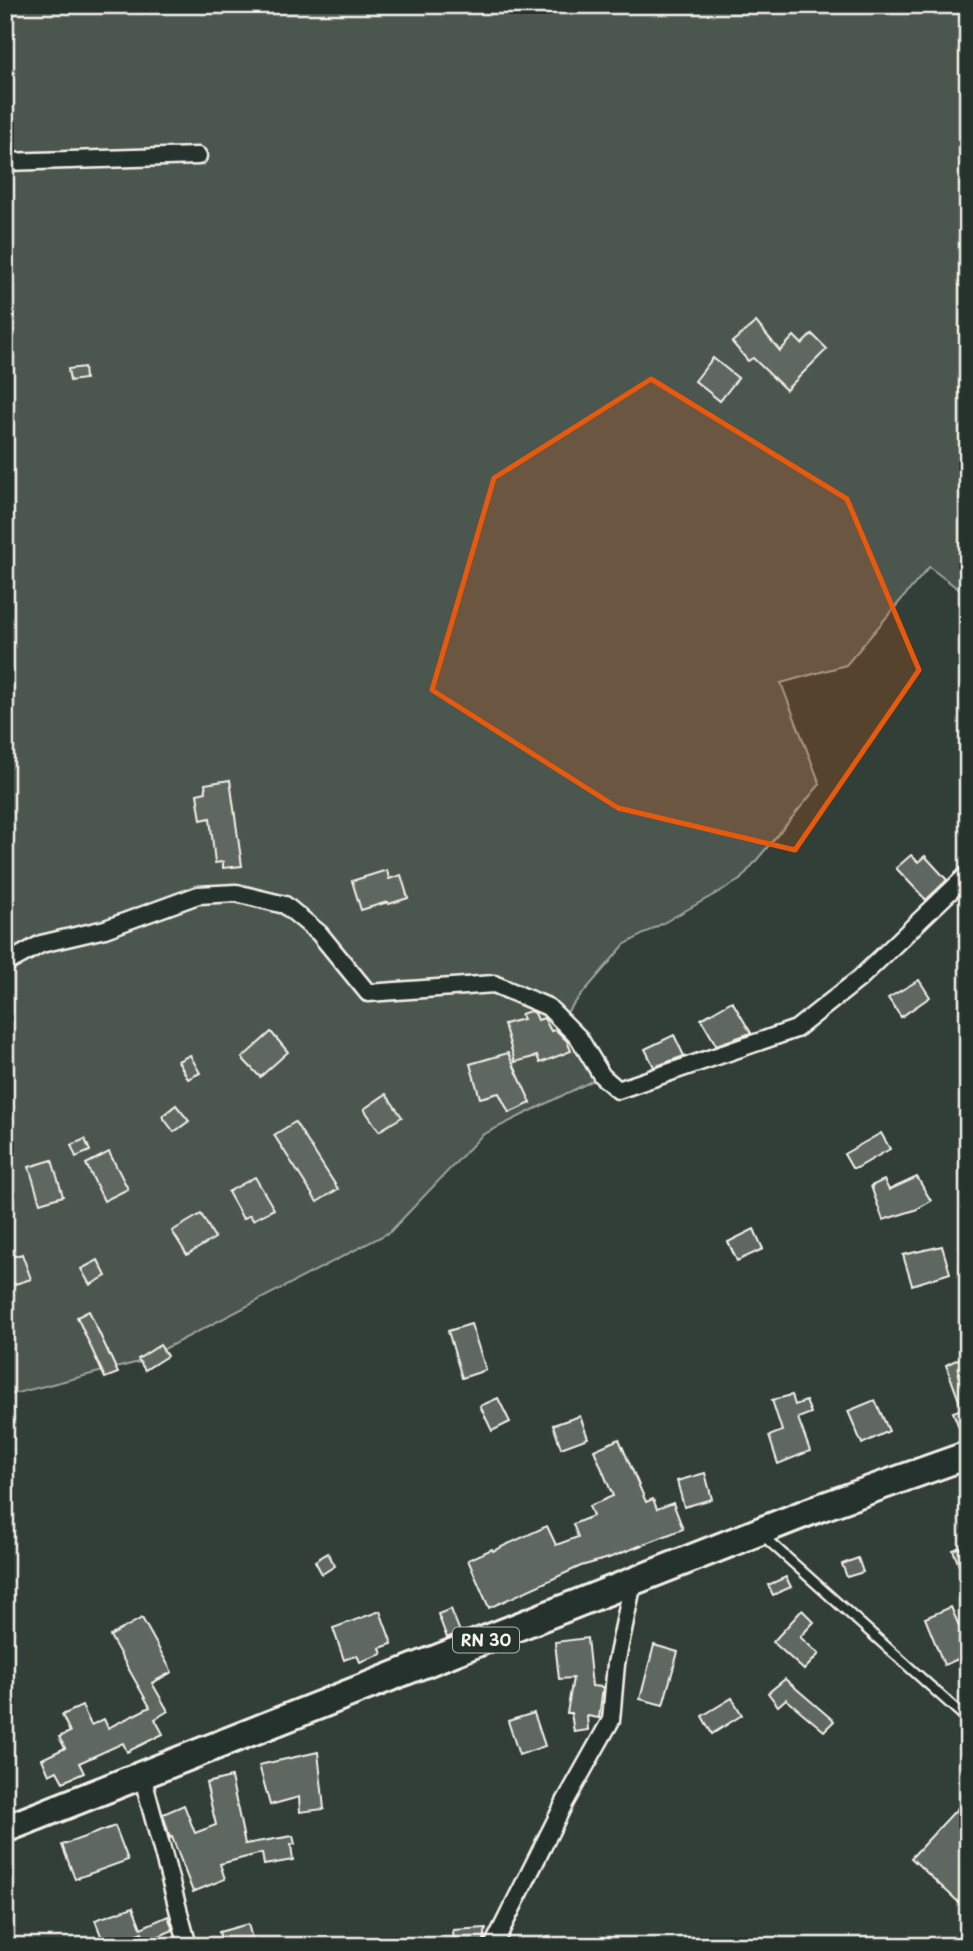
<svg xmlns="http://www.w3.org/2000/svg" width="973" height="1951" font-family="'Playpen Sans',sans-serif">
  <style>
    .green { fill: #4c564f; stroke: #a0a49c; stroke-width: 2 }
    .building { fill: #5f6861; stroke: #f4f1e8; stroke-width: 2 }
    .lines { fill: none; stroke-linecap: round; stroke-linejoin: round }
    .service-casing { stroke: #f4f1e8; stroke-width: 13 }
    .minor-casing { stroke: #f4f1e8; stroke-width: 21 }
    .primary-casing { stroke: #f4f1e8; stroke-width: 32 }
    .service { stroke: #26332d; stroke-width: 8 }
    .minor { stroke: #26332d; stroke-width: 16 }
    .primary { stroke: #26332d; stroke-width: 26 }
    .marked { fill: #e8590c; fill-opacity: 0.2; stroke: #e8590c; stroke-width: 5; stroke-linejoin: round }
    .labels { text-anchor: middle; stroke-width: 6; stroke-linejoin: round; paint-order: stroke }
    .shield { fill: #26332d; stroke: #b6b8b0; stroke-width: 2 }
    .shield-label { font-size: 16px; font-weight: bold; fill: #f4f1e8 }
  </style>
  <rect width="100%" height="100%" fill="#323e38"/>
  <filter id="ink" filterUnits="userSpaceOnUse"><feTurbulence type="fractalNoise" baseFrequency=".0143" numOctaves="2"/><feDisplacementMap in="SourceGraphic" scale="14" xChannelSelector="R" yChannelSelector="G"/><feConvolveMatrix kernelMatrix="1 2 1 2 8 2 1 2 1" color-interpolation-filters="sRGB"/></filter>
  <g filter="url(#ink)">
    <path class="green" d="M5 5H968V596L929 567 846 665 781 683 820 784 740 880 624 945 561 1019 602 1076 482 1135 390 1232 139 1362 5 1396Z"/>
    <g class="building">
      <path d="M756 322 780 351 794 336 802 344 812 334 827 349 786 390 753 358 748 361 732 342Z"/>
      <path d="M713 358 738 378 720 401 695 381Z"/>
      <path d="M84 367 85 379 70 381 68 369Z"/>
      <path d="M230 780 242 866 223 868V862L215 863 210 818 201 820 197 794 206 792 205 784Z"/>
      <path d="M911 855 918 862 925 856 947 880 926 900 896 868Z"/>
      <path d="M387 870 389 879 401 875 408 898 389 904 388 902 361 910 352 881Z"/>
      <path d="M919 980 930 997 901 1017 888 998Z"/>
      <path d="M732 1001 751 1033 716 1045 701 1019Z"/>
      <path d="M530 1011 535 1013 538 1020 544 1018 551 1031 556 1030 567 1041 571 1051 540 1063 537 1056 515 1062 504 1024 523 1019 521 1014Z"/>
      <path d="M271 1032 288 1052 260 1077 242 1058Z"/>
      <path d="M674 1035 684 1056 654 1067 645 1049Z"/>
      <path d="M508 1053 531 1103 509 1113 499 1093 480 1098 470 1064Z"/>
      <path d="M190 1055 200 1073 188 1079 178 1061Z"/>
      <path d="M386 1094 402 1117 379 1131 364 1109Z"/>
      <path d="M176 1105 189 1121 174 1132 162 1116Z"/>
      <path d="M295 1122 338 1189 317 1202 274 1135Z"/>
      <path d="M881 1133 890 1149 857 1168H852L844 1154Z"/>
      <path d="M85 1139 90 1151 76 1157 71 1145Z"/>
      <path d="M109 1152 128 1189 104 1201 86 1164Z"/>
      <path d="M52 1160 63 1196 40 1203 29 1167Z"/>
      <path d="M255 1177 274 1209 253 1220 250 1215 243 1219 228 1192Z"/>
      <path d="M917 1177 931 1201 915 1210 883 1220 871 1186 884 1180 889 1190Z"/>
      <path d="M201 1214 215 1238 187 1255 172 1231Z"/>
      <path d="M754 1229 763 1249 737 1261 728 1242Z"/>
      <path d="M942 1246 950 1273 912 1285 903 1255Z"/>
      <path d="M22 1254 31 1279 12 1285 5 1259Z"/>
      <path d="M98 1260 106 1276 90 1285 81 1269Z"/>
      <path d="M89 1311 118 1373 105 1378 77 1317Z"/>
      <path d="M471 1324 486 1370 462 1378 448 1331Z"/>
      <path d="M160 1345 167 1356 145 1370 138 1359Z"/>
      <path d="M968 1354V1440H964L953 1412 962 1409 946 1365Z"/>
      <path d="M792 1395 795 1405 806 1401 811 1413 798 1418 810 1451 778 1464 769 1436 782 1431 772 1400Z"/>
      <path d="M498 1398 510 1422 492 1431 480 1406Z"/>
      <path d="M875 1400 889 1431 862 1444 848 1411Z"/>
      <path d="M580 1416 588 1438 561 1448 553 1425Z"/>
      <path d="M619 1439 646 1502 653 1499 657 1509 673 1503 683 1529 609 1558 581 1566 489 1608 468 1560 492 1549 493 1551 547 1526 556 1545 578 1537 573 1524 593 1516 589 1506 613 1496 594 1450Z"/>
      <path d="M705 1473 712 1499 684 1507 677 1481Z"/>
      <path d="M968 1544V1586H967L953 1550Z"/>
      <path d="M328 1553 335 1566 322 1574 315 1561Z"/>
      <path d="M858 1558 863 1572 847 1577 842 1564Z"/>
      <path d="M786 1577 791 1587 773 1595 768 1585Z"/>
      <path d="M951 1607 959 1626 968 1622V1655L944 1665 925 1618Z"/>
      <path d="M451 1609 460 1632 447 1638 438 1614Z"/>
      <path d="M802 1610 814 1622 800 1637 819 1654 804 1670 773 1642Z"/>
      <path d="M380 1611 392 1644 380 1648 382 1654 360 1662 357 1655 344 1660 333 1628Z"/>
      <path d="M142 1618 172 1672 152 1683 168 1711 155 1719 163 1734 127 1752 123 1743 79 1763 84 1773 63 1782 57 1771 49 1775 42 1759 65 1748 59 1737 70 1732 62 1715 82 1706 91 1725 104 1719 108 1728 150 1707 110 1636Z"/>
      <path d="M587 1638 592 1686 603 1687 599 1718 587 1716 588 1730 574 1732 571 1713H567L573 1678 559 1679 555 1642Z"/>
      <path d="M654 1645 678 1652 663 1705 640 1699Z"/>
      <path d="M785 1679 834 1721 824 1731 786 1699 778 1706 768 1693Z"/>
      <path d="M732 1698 742 1715 712 1734 702 1716Z"/>
      <path d="M534 1713 545 1746 519 1755 508 1721Z"/>
      <path d="M318 1752 324 1809 300 1812 299 1797 270 1805 259 1765Z"/>
      <path d="M231 1777 245 1844 293 1836 295 1844 291 1845 293 1860 264 1865 262 1853 220 1864 225 1879 193 1892 172 1837 170 1838 163 1814 184 1805 195 1833 216 1825 206 1783Z"/>
      <path d="M968 1797V1911L911 1858Z"/>
      <path d="M115 1826 128 1860 75 1879 62 1845Z"/>
      <path d="M133 1907 141 1928 168 1916 173 1930 146 1942 142 1932 105 1946 95 1920Z"/>
      <path d="M248 1924 254 1946H223L219 1932Z"/>
      <path d="M486 1928 483 1946H454L453 1930Z"/>
    </g>
    <g class="lines">
      <defs>
        <path id="service" d="M762 1535 968 1720"/>
        <g id="minor">
          <path d="M5 162 198 156"/>
          <path d="M5 964 41 944 105 929 198 895 236 893 285 905 319 933 368 993 494 984 548 1007 579 1038 602 1076 618 1090 796 1029 859 979 968 874"/>
          <path d="M142 1775 188 1946"/>
          <path d="M493 1946 565 1802 611 1720 616 1664 633 1582"/>
        </g>
        <path id="primary" d="M5 1829 819 1508 968 1455"/>
      </defs>
      <use href="#service" class="service-casing"/>
      <use href="#minor" class="minor-casing"/>
      <use href="#primary" class="primary-casing"/>
      <use href="#service" class="service"/>
      <use href="#minor" class="minor"/>
      <use href="#primary" class="primary"/>
    </g>
  </g>
  <path class="marked" d="M651 379 847 499 919 670 795 850 618 808 432 690 494 478Z"/>
  <g class="labels">
    <rect class="shield" x="453" y="1627.5" width="66" height="25" rx="5"/>
    <g class="shield-label">
      <text x="486" y="1646">RN 30</text>
    </g>
  </g>
  <rect width="973" height="1951" fill="none" stroke="#26332d" stroke-width="28"/>
  <rect x="14" y="14" width="945" height="1923" fill="none" stroke="#f4f1e8" stroke-width="2.5" filter="url(#ink)"/>
</svg>
